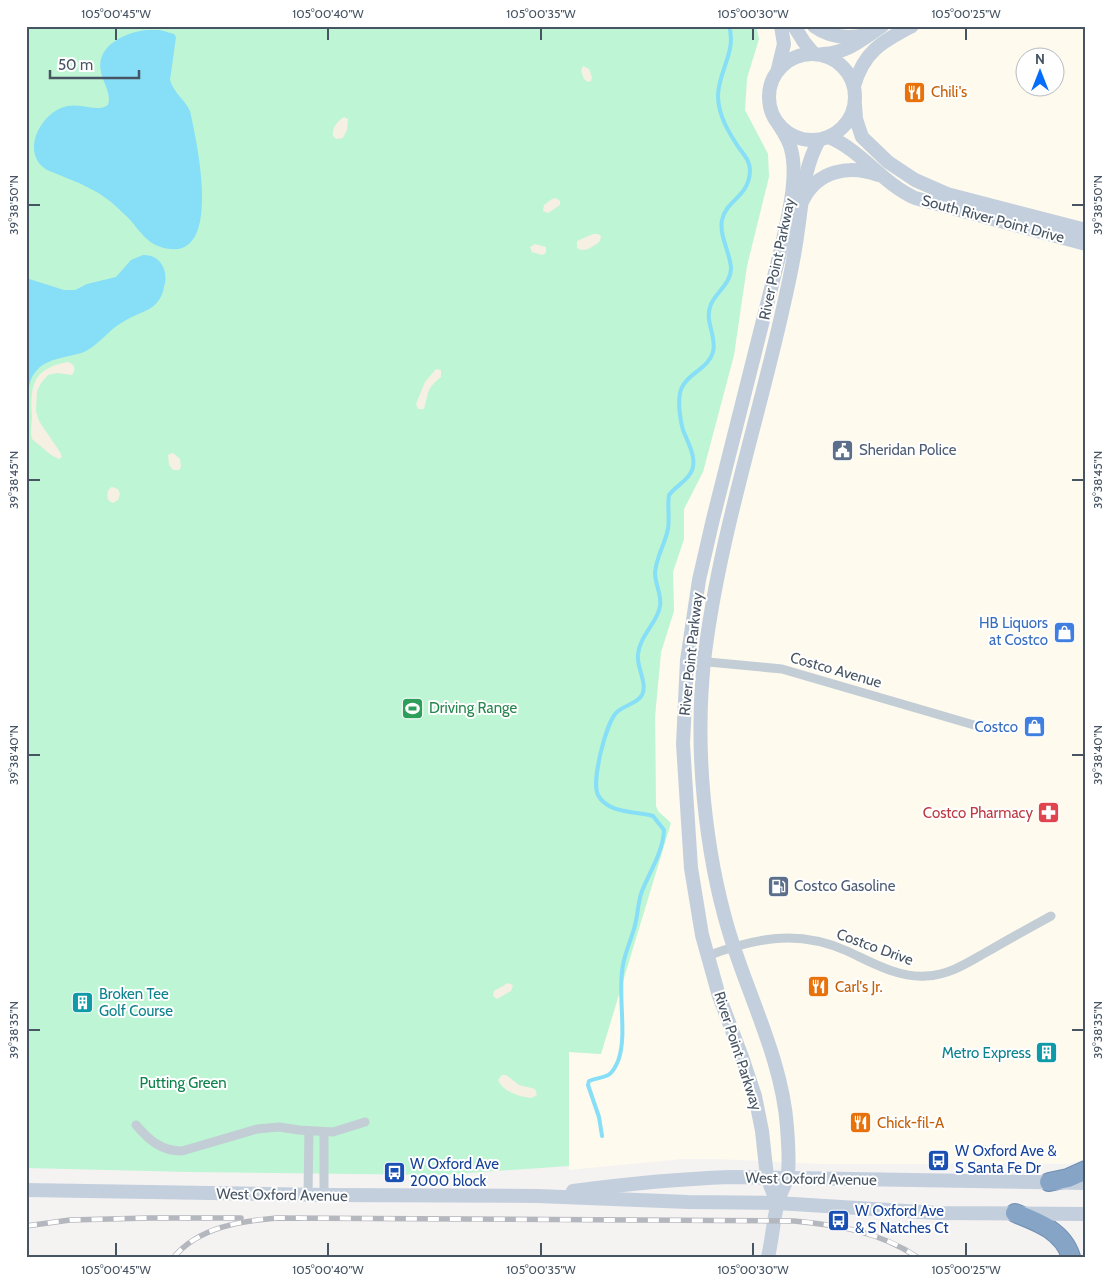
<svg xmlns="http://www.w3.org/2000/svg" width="1112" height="1283" font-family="Cabin,sans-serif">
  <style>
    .commercial { fill: #fefaed; fill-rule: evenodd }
    .green { fill: #bef5d4 }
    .sand { fill: #f6f0e3 }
    .water { fill: #86def7 }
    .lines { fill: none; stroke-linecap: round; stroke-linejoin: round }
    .stream { stroke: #86def7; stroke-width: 4 }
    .highway-casing { stroke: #708fb2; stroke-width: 20 }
    .street { stroke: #c2cdd5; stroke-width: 9 }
    .secondary { stroke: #c3cfdd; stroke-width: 14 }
    .highway { stroke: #85a4c6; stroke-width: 18 }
    .rail-casing { stroke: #b4b7bd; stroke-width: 5.5 }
    .rail { stroke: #fff; stroke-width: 4; stroke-dasharray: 11; stroke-linecap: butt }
    .ticks { fill: none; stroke: #475563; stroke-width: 2 }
    .labels { text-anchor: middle; stroke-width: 4; stroke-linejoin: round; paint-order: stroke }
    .food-label { font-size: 15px; fill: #c56008; stroke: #fff; text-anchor: start }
    .street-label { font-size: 15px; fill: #475563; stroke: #fff }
    .service-label { font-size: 15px; fill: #4e5e75; stroke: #fff; text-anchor: start }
    .shop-label { font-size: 15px; fill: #366cbe; stroke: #fff; text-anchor: end }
    .leisure-label { font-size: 15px; fill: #27864d; stroke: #fff; text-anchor: start }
    .health-label { font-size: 15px; fill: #be3a42; stroke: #fff; text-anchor: end }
    .culture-label { font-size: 15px; fill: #0d838f; stroke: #fff; text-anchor: start }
    .park-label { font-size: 15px; fill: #0c834a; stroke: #fff }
    .transit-label { font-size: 15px; fill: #164399; stroke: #fff; text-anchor: start }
    .neatline { fill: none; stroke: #475563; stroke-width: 2 }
    .ticks-label { font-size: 12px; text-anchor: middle; fill: #475563 }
  </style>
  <rect width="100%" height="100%" fill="#f5f2f2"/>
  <path class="commercial" d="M756 26H1086V1159L1083 1160 1069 1164 986 1163 916 1164H824L716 1159H683L569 1170V1052L600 1054 658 811 656 806 655 717 661 652 674 611 673 572 684 539V509L703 472 734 355 747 266 768 154 745 110 747 78 759 39ZM1024 58H1054V88H1024Z"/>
  <path class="green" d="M26 26H756L759 39 747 78 745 110 768 154 769 177 747 266 734 355 703 472 684 509V539L673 572 674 611 661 652 655 717 656 806 658 811 671 823 601 1054 569 1052V1166L437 1175 189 1172 26 1168Z"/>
  <g class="sand">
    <path d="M583 66 589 69 592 77 591 81 588 82 584 79 581 71Z"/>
    <path d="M344 117 348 119 347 130 343 138 336 139 333 136C332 128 337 121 344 117Z"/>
    <path d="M556 198 560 201V205L548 213 543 211 544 205 552 199Z"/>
    <path d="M593 234H598L601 236 600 241C593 247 585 253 577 248V241Z"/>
    <path d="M535 244 546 247V253L542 255 532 252 530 247Z"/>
    <path d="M67 362C74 363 77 369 72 375L57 373 48 375 41 383 37 391 36 411 39 421 60 452 62 457 59 459 51 455 32 439C30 431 32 424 32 416 30 385 33 369 67 362Z"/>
    <path d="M436 369 441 370V377C426 389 429 392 424 409H418L416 404 425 382Z"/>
    <path d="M173 453 180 459 181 467 179 470H173L169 465 168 455Z"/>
    <path d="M112 487 118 489 120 494 118 500 113 503 109 501C106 496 107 489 112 487Z"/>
    <path d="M508 983 511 984 513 986 511 991 497 999 493 996 494 991Z"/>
    <path d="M502 1075H506L519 1085 535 1089 537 1095 531 1098C520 1097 503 1092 498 1080Z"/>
  </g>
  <g class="water">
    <path d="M147 30H160L174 34 176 37 170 80C173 92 185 100 190 111 196 138 218 236 182 248 173 251 160 248 152 243 140 235 134 222 123 213 113 203 102 194 89 188 76 181 61 176 47 170 39 165 34 158 34 147 34 137 39 127 46 119 71 92 93 116 108 105 112 94 103 83 101 72 95 45 127 32 147 30Z"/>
    <path d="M143 255C153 255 160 259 164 269 166 275 166 281 164 287 159 312 141 310 123 322 108 330 99 345 84 352 70 357 48 358 38 369 22 384 32 408 26 427V278L64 290H75L87 284 116 277 131 260Z"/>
  </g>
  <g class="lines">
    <path class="stream" d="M602 1136 599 1117 588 1085 589 1081C605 1075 610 1080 618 1061 628 1035 617 994 623 965 625 952 632 938 635 925 638 914 638 901 642 891 650 871 663 852 664 830L653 816C636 811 608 814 598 795 591 782 606 722 617 712 624 705 637 704 642 695 648 683 636 667 638 654 640 635 658 622 660 606 662 595 655 584 655 573 656 557 665 544 668 529 670 517 667 506 669 495 675 487 685 482 690 474 699 461 688 443 683 430 680 420 678 403 680 393 684 374 708 370 713 352 717 337 705 322 710 307 714 293 731 285 731 268 730 252 719 236 722 220 726 200 749 197 750 171 750 161 745 156 739 148 729 133 718 115 718 96 718 72 737 51 729 26"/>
    <defs>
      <g id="highway">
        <path d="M1049 1182 1068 1178 1086 1170"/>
        <path d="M1015 1213C1038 1222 1063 1231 1071 1257"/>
      </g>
    </defs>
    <use href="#highway" class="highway-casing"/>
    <g class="street">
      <path d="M687 660 782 669 974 725"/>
      <path d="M707 956C756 938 797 929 847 951 871 962 898 978 926 976 951 975 970 961 992 949 1011 938 1031 927 1051 916"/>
      <path d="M136 1125C149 1140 161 1151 182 1151L257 1129 279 1127 299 1130 333 1132 365 1122"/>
      <path d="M308 1195 309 1131"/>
      <path d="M324 1195V1132"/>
    </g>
    <g class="secondary">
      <path d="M794 26 804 42 814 54"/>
      <path d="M814 26C829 37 847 39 866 35"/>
      <circle cx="812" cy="97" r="43"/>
      <path d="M823 54C847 53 863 39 882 26"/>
      <path d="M778 69 784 44 781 26"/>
      <path d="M854 86C864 51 882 42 912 26"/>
      <path d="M855 105 856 119 862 137 888 162 915 180 947 194 1086 230"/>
      <path d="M829 137C862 151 882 183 915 198L1086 244"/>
      <path d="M803 200C817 171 849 164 878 175"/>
      <path d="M26 1190 324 1195 538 1196 688 1202 777 1203 938 1213 1086 1214"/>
      <path d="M573 1191C626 1184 677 1179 730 1177L1086 1183"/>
      <path d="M777 1203 767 1177 762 1131 755 1096 742 1057 719 996 702 935 691 868 683 744 687 660 699 580 713 519 781 249C787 220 799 178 791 149 789 140 784 133 779 125"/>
      <path d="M768 1257C772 1240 773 1223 777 1206 778 1196 784 1188 787 1179 790 1167 788 1140 787 1127 783 1070 758 1016 739 962 724 921 714 877 708 834 700 777 698 718 704 661 718 541 757 425 783 308 789 282 795 255 798 229 803 196 803 170 819 140"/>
    </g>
    <use href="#highway" class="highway"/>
    <defs>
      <g id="rail">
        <path d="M26 1226 70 1220 149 1218H241"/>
        <path d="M174 1257C199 1227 241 1221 277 1218L794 1221C838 1225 880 1232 917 1257"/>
      </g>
    </defs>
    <use href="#rail" class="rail-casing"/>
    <use href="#rail" class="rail"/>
  </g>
  <path class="ticks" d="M116 28V40M328 28V40M541 28V40M753 28V40M966 28V40M28 205H40M1072 205H1084M28 480H40M1072 480H1084M28 755H40M1072 755H1084M28 1030H40M1072 1030H1084M116 1243V1256M328 1243V1256M541 1243V1256M753 1243V1256M966 1243V1256"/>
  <defs>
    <symbol id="restaurant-square" viewBox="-11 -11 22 22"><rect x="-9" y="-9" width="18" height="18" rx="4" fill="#e8710a" stroke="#fff"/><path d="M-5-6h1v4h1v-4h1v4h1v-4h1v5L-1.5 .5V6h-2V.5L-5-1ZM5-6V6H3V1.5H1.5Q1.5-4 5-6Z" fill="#fff"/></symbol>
    <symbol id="civic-square" viewBox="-11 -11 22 22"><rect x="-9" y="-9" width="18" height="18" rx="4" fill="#5c6f8a" stroke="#fff"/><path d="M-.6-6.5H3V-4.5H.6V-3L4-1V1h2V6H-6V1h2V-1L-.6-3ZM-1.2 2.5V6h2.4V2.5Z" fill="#fff"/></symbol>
    <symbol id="shop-square" viewBox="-11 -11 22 22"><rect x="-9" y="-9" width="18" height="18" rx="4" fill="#3f7fe0" stroke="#fff"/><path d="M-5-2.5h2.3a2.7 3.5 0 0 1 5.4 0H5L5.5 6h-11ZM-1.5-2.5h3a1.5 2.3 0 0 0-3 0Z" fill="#fff"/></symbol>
    <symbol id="stadium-square" viewBox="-11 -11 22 22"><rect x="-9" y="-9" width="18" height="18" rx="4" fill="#2e9e5b" stroke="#fff"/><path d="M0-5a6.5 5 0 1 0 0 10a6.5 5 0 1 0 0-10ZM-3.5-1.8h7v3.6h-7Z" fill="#fff"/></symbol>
    <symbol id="pharmacy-square" viewBox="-11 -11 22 22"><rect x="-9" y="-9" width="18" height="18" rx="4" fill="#e0444e" stroke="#fff"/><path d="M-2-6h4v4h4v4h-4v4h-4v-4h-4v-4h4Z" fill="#fff"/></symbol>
    <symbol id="fuel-square" viewBox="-11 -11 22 22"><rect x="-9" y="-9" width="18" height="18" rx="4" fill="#5c6f8a" stroke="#fff"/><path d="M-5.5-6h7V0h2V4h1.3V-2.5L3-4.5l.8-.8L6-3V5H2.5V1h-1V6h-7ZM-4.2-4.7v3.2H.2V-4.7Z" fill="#fff"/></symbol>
    <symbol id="building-square" viewBox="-11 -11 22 22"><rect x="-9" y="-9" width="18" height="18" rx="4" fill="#0f9aa8" stroke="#fff"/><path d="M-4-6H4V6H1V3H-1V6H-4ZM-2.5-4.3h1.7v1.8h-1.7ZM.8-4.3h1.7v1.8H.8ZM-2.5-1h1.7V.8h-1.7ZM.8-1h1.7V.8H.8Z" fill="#fff"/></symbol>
    <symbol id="bus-square" viewBox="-11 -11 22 22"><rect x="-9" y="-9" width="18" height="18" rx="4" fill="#1a4fb4" stroke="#fff"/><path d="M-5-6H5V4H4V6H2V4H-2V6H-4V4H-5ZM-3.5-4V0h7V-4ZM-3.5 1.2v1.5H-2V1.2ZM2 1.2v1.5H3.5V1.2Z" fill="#fff"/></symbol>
  </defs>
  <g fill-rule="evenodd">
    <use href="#restaurant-square" x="902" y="80" width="25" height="25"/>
    <use href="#civic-square" x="830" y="438" width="25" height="25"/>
    <use href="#shop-square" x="1052" y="620" width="25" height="25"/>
    <use href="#stadium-square" x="400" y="696" width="25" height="25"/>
    <use href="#shop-square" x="1022" y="714" width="25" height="25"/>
    <use href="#pharmacy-square" x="1036" y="800" width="25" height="25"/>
    <use href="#fuel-square" x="766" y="874" width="25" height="25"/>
    <use href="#restaurant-square" x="806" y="974" width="25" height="25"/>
    <use href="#building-square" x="70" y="990" width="25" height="25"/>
    <use href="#building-square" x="1034" y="1040" width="25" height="25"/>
    <use href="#restaurant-square" x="848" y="1110" width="25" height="25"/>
    <use href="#bus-square" x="926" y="1148" width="25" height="25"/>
    <use href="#bus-square" x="382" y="1160" width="25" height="25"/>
    <use href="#bus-square" x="826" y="1208" width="25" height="25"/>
  </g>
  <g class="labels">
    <g class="food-label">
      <text x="931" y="97">Chili's</text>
      <text x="835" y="992">Carl's Jr.</text>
      <text x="877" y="1128">Chick-fil-A</text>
    </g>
    <g class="street-label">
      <text transform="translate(993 219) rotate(15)" y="5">South River Point Drive</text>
      <text transform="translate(777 259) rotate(-78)" y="5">River Point Parkway</text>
      <text transform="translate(691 654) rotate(-84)" y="5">River Point Parkway</text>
      <text transform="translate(836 670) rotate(16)" y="5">Costco Avenue</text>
      <text transform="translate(875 947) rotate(20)" y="5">Costco Drive</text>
      <text transform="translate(738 1051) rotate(72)" y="5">River Point Parkway</text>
      <text transform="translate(811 1179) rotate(1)" y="5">West Oxford Avenue</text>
      <text transform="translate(282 1195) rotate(1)" y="5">West Oxford Avenue</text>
    </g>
    <g class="service-label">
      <text x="859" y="455">Sheridan Police</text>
      <text x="794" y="891">Costco Gasoline</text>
    </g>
    <g class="shop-label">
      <text x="1048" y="628">HB Liquors<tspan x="1048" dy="17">at Costco</tspan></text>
      <text x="1018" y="732">Costco</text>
    </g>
    <g class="leisure-label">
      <text x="429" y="713">Driving Range</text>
    </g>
    <g class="health-label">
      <text x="1033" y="818">Costco Pharmacy</text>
    </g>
    <g class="culture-label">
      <text x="99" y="999">Broken Tee<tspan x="99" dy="17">Golf Course</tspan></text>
      <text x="1031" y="1058" text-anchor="end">Metro Express</text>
    </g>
    <g class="park-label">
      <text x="183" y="1088">Putting Green</text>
    </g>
    <g class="transit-label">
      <text x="955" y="1156">W Oxford Ave &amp;<tspan x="955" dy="17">S Santa Fe Dr</tspan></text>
      <text x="410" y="1169">W Oxford Ave<tspan x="410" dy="17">2000 block</tspan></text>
      <text x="855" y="1216">W Oxford Ave<tspan x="855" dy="17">&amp; S Natches Ct</tspan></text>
    </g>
  </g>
  <rect width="1112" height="1283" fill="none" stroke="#ffffff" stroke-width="55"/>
  <g transform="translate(1040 72)"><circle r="24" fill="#ffffff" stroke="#b5bbc1"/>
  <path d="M0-4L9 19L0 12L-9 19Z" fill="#056dfc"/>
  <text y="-8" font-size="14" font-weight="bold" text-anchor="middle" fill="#475563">N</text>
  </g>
  <path d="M50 70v8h89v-8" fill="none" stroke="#475563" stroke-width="2.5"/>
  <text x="58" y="70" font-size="15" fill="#475563" stroke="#ffffff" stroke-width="4" paint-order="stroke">50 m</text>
  <rect x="28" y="28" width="1056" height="1228" class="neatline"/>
  <g class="ticks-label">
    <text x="116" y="18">105°00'45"W</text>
    <text x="328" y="18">105°00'40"W</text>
    <text x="541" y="18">105°00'35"W</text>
    <text x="753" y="18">105°00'30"W</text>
    <text x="966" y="18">105°00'25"W</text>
    <text transform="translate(14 205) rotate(-90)" y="4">39°38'50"N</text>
    <text transform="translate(1098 205) rotate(-90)" y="4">39°38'50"N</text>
    <text transform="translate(14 480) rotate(-90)" y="4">39°38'45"N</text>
    <text transform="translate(1098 480) rotate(-90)" y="4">39°38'45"N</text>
    <text transform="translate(14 755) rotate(-90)" y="4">39°38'40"N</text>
    <text transform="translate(1098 755) rotate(-90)" y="4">39°38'40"N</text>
    <text transform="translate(14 1030) rotate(-90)" y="4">39°38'35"N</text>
    <text transform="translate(1098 1030) rotate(-90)" y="4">39°38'35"N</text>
    <text x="116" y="1274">105°00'45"W</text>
    <text x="328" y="1274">105°00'40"W</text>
    <text x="541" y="1274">105°00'35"W</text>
    <text x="753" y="1274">105°00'30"W</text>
    <text x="966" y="1274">105°00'25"W</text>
  </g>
</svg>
